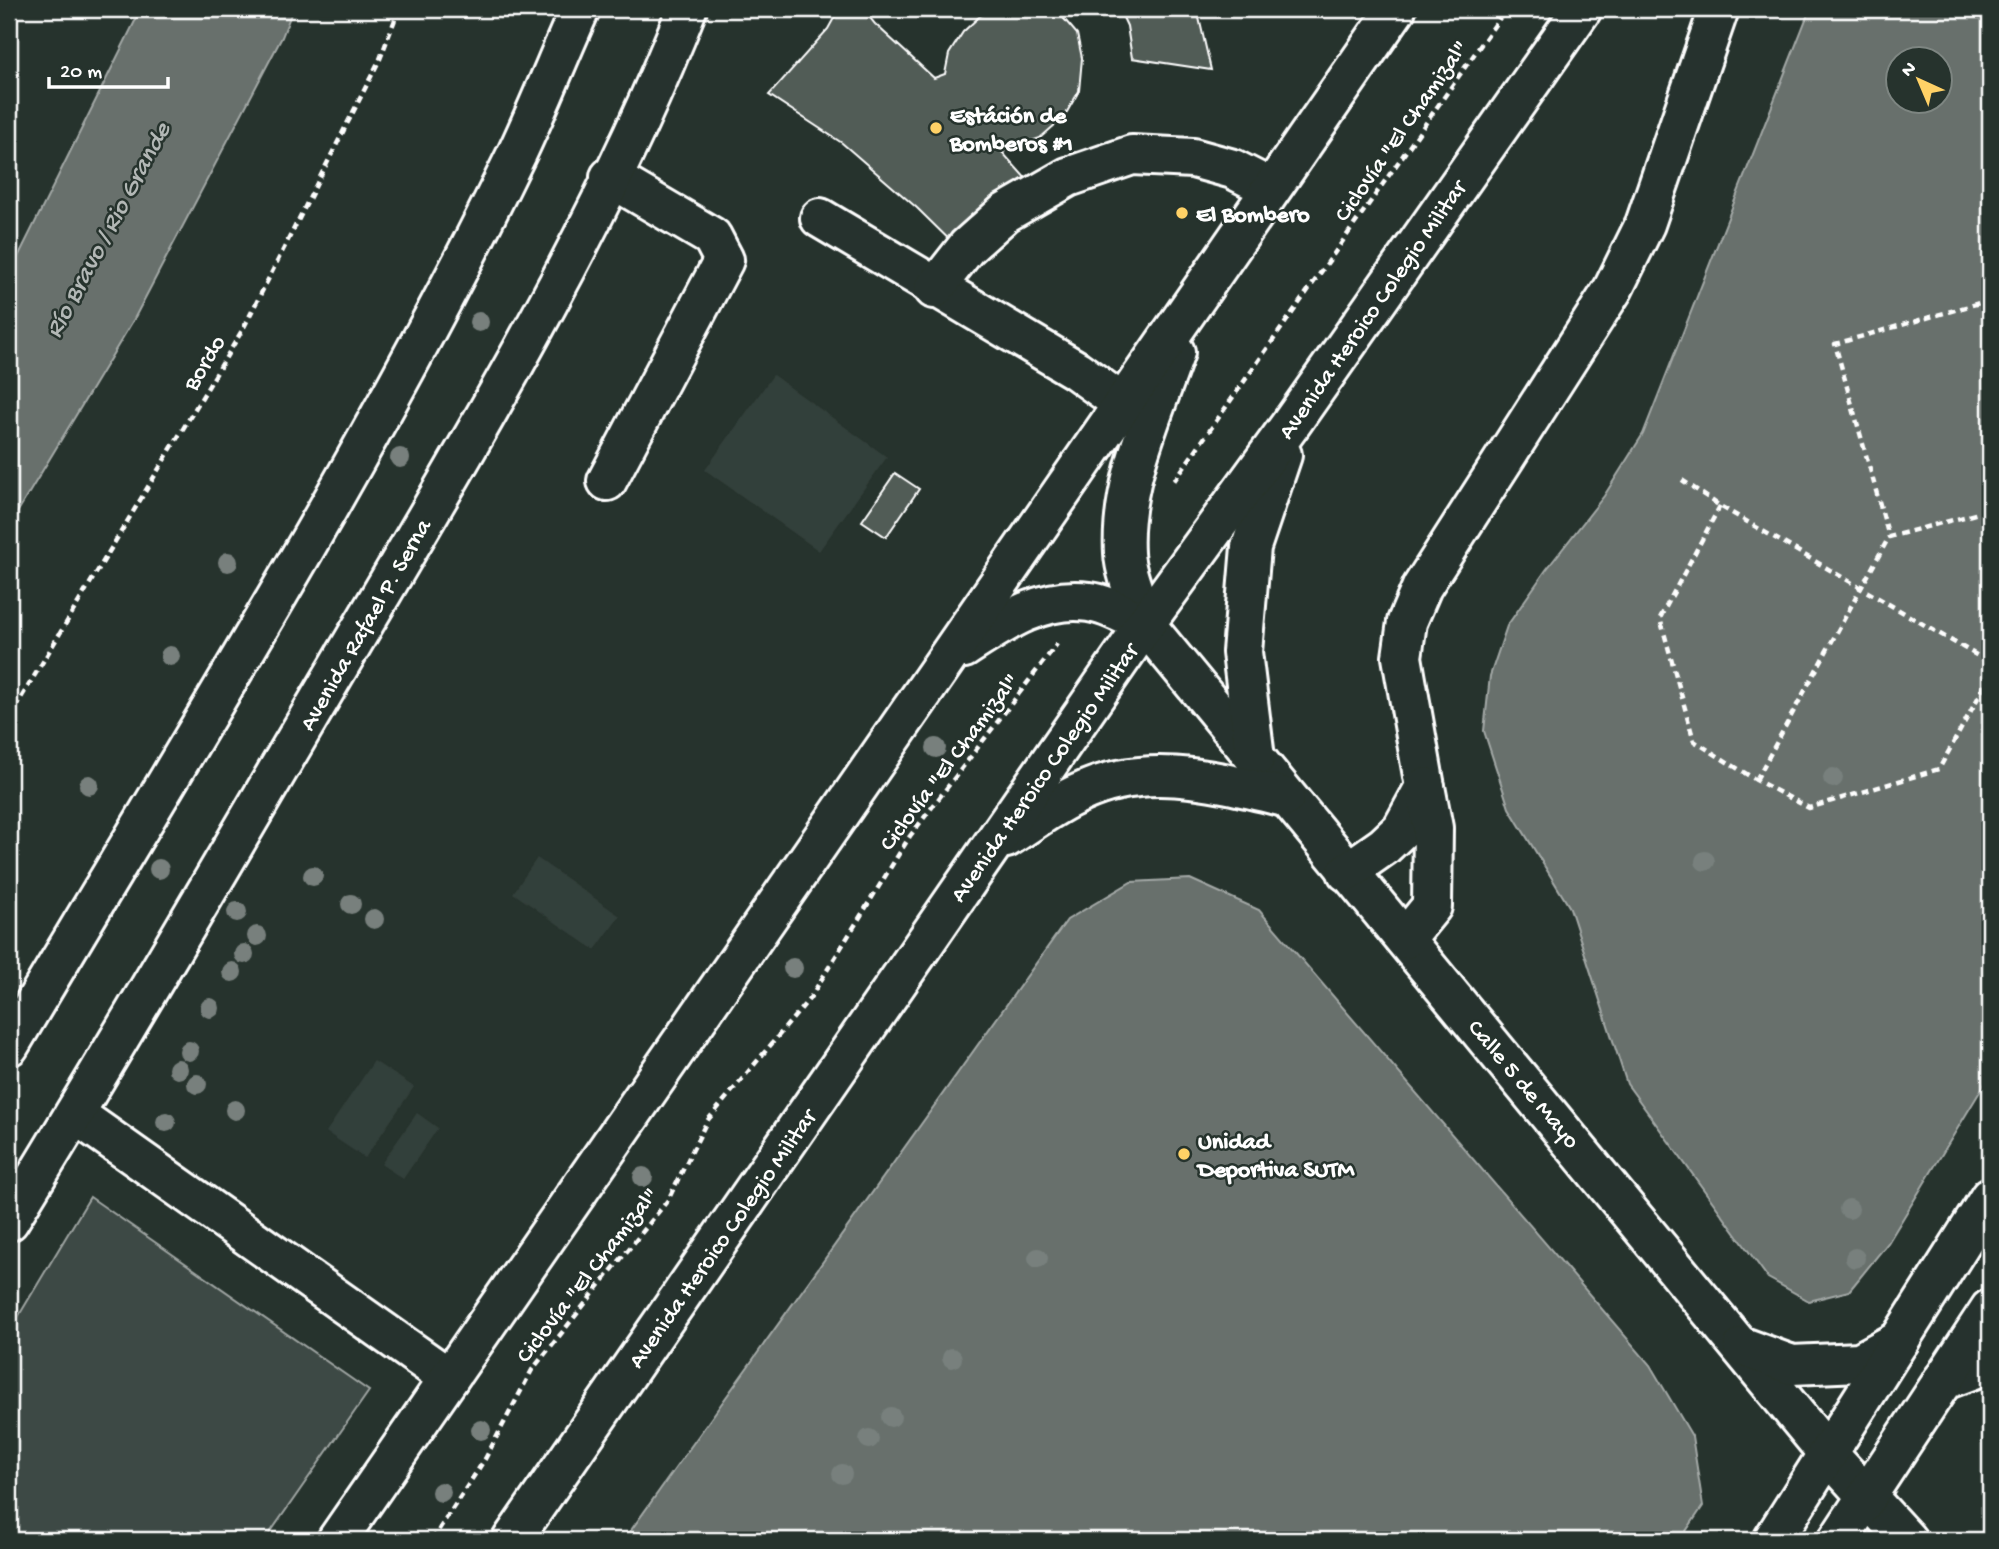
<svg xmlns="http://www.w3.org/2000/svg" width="1999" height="1549" font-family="'Gochi Hand',sans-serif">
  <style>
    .built { fill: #333f3a }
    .green { fill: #3e4944; stroke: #9ea4a2; stroke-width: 2 }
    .water { fill: #67706c; stroke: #a4a9a7; stroke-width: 2; fill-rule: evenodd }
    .building { fill: #515c57; stroke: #fff; stroke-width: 2 }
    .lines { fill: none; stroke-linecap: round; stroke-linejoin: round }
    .minor-casing { stroke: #fff; stroke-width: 44 }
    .major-casing { stroke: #fff; stroke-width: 44 }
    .highway-casing { stroke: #fff; stroke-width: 44 }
    .path { stroke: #fff; stroke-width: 4.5; stroke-dasharray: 7 5; stroke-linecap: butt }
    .minor { stroke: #26332d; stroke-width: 38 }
    .major { stroke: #26332d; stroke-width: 38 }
    .highway { stroke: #26332d; stroke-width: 38 }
    .tree { fill: #78807d }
    .poi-dot { fill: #ffd166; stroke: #26332d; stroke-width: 2.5 }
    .labels { text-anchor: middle; stroke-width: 5; stroke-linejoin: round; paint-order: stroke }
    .poi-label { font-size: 24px; font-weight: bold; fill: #fff; stroke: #26332d; text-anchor: start }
    .street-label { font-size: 24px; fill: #fff; stroke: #26332d }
    .water-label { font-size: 26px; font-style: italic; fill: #b3b8b6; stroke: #26332d }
  </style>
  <rect width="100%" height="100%" fill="#26332d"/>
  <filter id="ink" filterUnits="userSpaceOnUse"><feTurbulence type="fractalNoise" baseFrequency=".0143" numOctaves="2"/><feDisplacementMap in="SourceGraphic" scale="14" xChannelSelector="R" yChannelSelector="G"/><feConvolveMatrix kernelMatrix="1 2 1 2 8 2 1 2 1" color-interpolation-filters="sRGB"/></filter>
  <g filter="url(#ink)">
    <g class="built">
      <path d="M773 375 887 457 819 551 705 470Z"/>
      <path d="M537 858 620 916 595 950 513 893Z"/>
      <path d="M374 1061 414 1087 365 1158 326 1132Z"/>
      <path d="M417 1113 438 1128 403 1179 381 1164Z"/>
    </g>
    <path class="green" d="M90 1197 369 1391 265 1540H9V1332Z"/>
    <g class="water">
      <path d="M141 9H293L282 37 134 319 9 526V275Z"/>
      <path d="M1810 9H1990V1075L1888 1243 1849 1291 1809 1301 1768 1278 1627 1084 1570 908 1509 808 1484 731 1490 676 1507 626 1546 570 1604 496 1643 434ZM1898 60H1940V102H1898Z"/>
      <path d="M1190 879 1259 910 1650 1365 1692 1436 1703 1506 1680 1540H624L1067 920 1131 882Z"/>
    </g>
    <g class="building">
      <path d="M839 9H863L875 24 934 78 945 74 949 54 963 32 980 16 995 9H1063L1059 13 1077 34 1082 58 1079 91 1064 117 1040 138 1002 152 1029 182 973 263 917 208 842 143 769 95 828 29Z"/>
      <path d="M1119 9H1197L1211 70 1132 58 1127 26Z"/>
      <path d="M895 473 919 489 886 537 862 521Z"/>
    </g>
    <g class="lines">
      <defs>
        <g id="minor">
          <path d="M820 218 1076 370 1123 404"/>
          <path d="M934 289 967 247 1005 213 1068 177 1132 155 1193 158 1233 169 1270 188"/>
          <path d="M607 481 724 260 712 237 610 177"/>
          <path d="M1145 624 1829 1455 1907 1540"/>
          <path d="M1347 872 1384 846 1402 829 1425 787 1402 657 1407 622 1422 587 1613 289 1645 224 1719 9"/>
          <path d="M1405 939 1432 906 1433 828 1425 787"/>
          <path d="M75 1114 449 1378"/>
          <path d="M1942 1381 1990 1363"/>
        </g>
        <g id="major">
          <path d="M1145 624C1138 602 1125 576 1124 553 1120 484 1153 415 1175 352"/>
          <path d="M964 648C1001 624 1042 595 1089 602 1108 604 1128 617 1145 624"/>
          <path d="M1255 758 1242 652 1251 547 1282 455"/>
          <path d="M1006 838C1030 823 1054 804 1080 793 1146 761 1217 781 1285 797"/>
          <path d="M1743 1347 1792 1365 1860 1362 1900 1340"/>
          <path d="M337 1540 1396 9"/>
          <path d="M512 1540 1145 624 1293 421 1582 9"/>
          <path d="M1773 1540 1990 1197"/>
          <path d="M1838 1540 1990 1309"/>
        </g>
        <g id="highway">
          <path d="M9 1046C184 751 368 460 518 151 540 104 559 56 580 9"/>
          <path d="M9 1221C130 1025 245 825 362 627 478 430 604 221 687 9"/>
        </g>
      </defs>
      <use href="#minor" class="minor-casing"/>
      <use href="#major" class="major-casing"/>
      <use href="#highway" class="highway-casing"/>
      <g class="path">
        <path d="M1990 300 1835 344 1889 537 1990 510"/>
        <path d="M1682 480 1720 506 1990 663"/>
        <path d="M1174 481 1506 9"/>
        <path d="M1720 506 1660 618 1694 741 1756 780 1809 808 1939 769 1990 676"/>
        <path d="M9 718 243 329 380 59 399 9"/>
        <path d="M1756 780 1889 537"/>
        <path d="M432 1540 485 1459 532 1370 668 1200 707 1121 810 998 910 836 1057 644"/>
      </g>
      <use href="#minor" class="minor"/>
      <use href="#major" class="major"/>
      <use href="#highway" class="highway"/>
    </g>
    <g class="tree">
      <circle cx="479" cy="322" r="10"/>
      <circle cx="400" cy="458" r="10"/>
      <circle cx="228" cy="562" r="10"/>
      <circle cx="170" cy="656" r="10"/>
      <circle cx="936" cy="748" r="10"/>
      <circle cx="1833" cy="778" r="10"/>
      <circle cx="89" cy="785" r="10"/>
      <circle cx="1705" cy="861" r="10"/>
      <circle cx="159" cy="869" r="10"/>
      <circle cx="313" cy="876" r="10"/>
      <circle cx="351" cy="904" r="10"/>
      <circle cx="237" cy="912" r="10"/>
      <circle cx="374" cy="919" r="10"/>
      <circle cx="257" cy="936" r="10"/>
      <circle cx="244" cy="954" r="10"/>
      <circle cx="793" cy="968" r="10"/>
      <circle cx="232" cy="972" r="10"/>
      <circle cx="210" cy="1008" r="10"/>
      <circle cx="189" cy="1051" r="10"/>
      <circle cx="178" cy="1069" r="10"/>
      <circle cx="197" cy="1084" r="10"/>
      <circle cx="235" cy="1110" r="10"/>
      <circle cx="166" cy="1122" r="10"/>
      <circle cx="643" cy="1177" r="10"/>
      <circle cx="1849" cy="1209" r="10"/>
      <circle cx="1038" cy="1258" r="10"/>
      <circle cx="1855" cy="1258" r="10"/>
      <circle cx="952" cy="1358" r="10"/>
      <circle cx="891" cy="1417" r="10"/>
      <circle cx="481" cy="1430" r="10"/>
      <circle cx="869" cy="1439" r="10"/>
      <circle cx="842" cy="1474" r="10"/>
      <circle cx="441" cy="1492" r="10"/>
    </g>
  </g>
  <g class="poi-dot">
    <circle cx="936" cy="128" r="7"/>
    <circle cx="1182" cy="213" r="7"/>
    <circle cx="1184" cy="1154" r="7"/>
  </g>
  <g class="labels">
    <g class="poi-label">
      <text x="950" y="122">Estáción de<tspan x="950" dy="28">Bomberos #1</tspan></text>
      <text x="1196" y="221">El Bombero</text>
      <text x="1198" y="1148">Unidad<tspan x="1198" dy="28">Deportiva SUTM</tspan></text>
    </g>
    <g class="street-label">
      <text transform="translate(1400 130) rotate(-55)" y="8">Ciclovía "El Chamizal"</text>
      <text transform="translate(1371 309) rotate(-55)" y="8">Avenida Heroico Colegio Militar</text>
      <text transform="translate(203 362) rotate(-59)" y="8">Bordo</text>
      <text transform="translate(364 624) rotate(-60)" y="8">Avenida Rafael P. Serna</text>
      <text transform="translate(948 761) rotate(-53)" y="8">Ciclovía "El Chamizal"</text>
      <text transform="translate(1043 772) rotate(-55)" y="8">Avenida Heroico Colegio Militar</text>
      <text transform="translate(1525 1083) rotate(50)" y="8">Calle 5 de Mayo</text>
      <text transform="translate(721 1238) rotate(-55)" y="8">Avenida Heroico Colegio Militar</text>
      <text transform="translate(586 1274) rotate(-52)" y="8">Ciclovía "El Chamizal"</text>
    </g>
    <g class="water-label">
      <text transform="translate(106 229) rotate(-62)" y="9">Río Bravo / Rio Grande</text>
    </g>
  </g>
  <rect width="1999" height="1549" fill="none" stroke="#26332d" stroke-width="35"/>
  <rect x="18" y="18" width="1964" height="1514" fill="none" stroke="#fff" stroke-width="2.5" filter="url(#ink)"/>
  <g transform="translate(1919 80) rotate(316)"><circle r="33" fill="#26332d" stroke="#7d8581" stroke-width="2"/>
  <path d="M0-5L12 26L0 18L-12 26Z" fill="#ffd166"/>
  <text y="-10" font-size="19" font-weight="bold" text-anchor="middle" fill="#ffffff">N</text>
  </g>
  <path d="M49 77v10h119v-10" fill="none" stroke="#ffffff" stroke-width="3.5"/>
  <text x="60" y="77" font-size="21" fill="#ffffff" stroke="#26332d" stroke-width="5" paint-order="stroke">20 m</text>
</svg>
